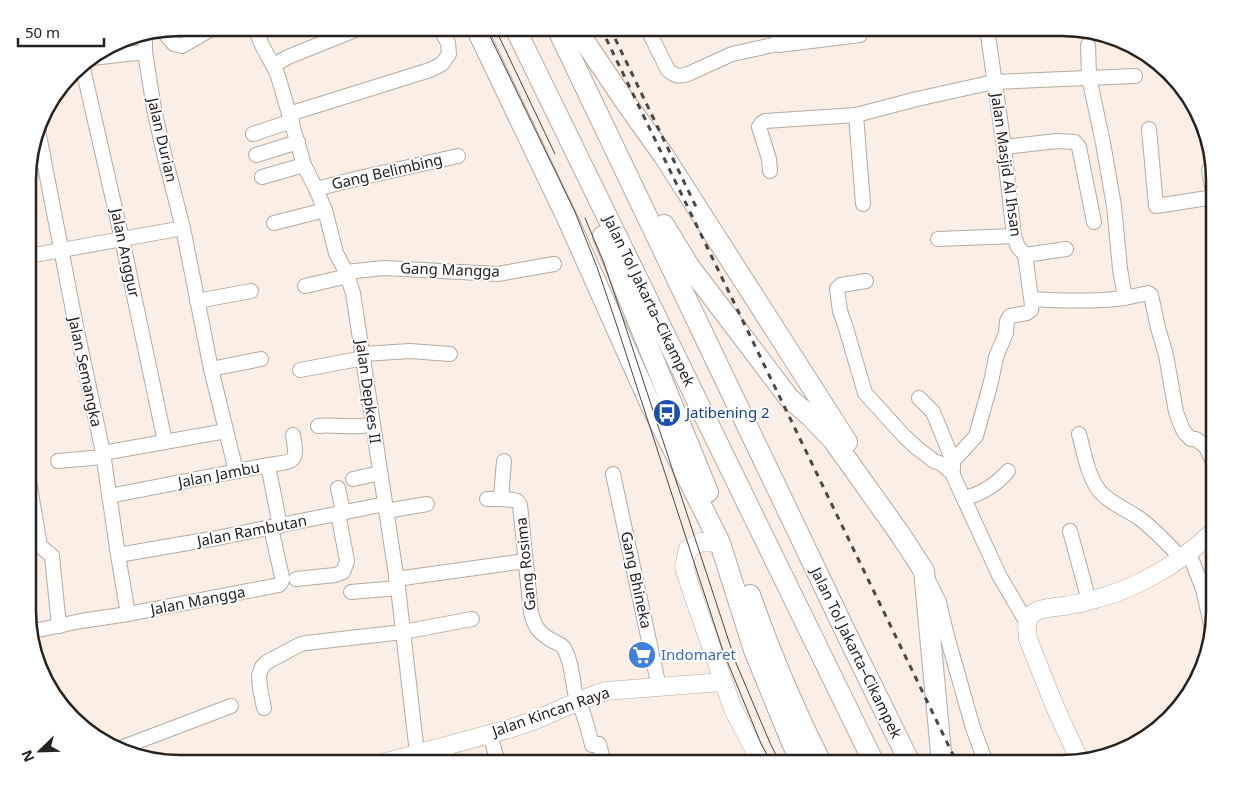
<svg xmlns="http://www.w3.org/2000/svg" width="1242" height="791" font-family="'Noto Sans',sans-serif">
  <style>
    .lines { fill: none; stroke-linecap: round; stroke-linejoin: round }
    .minor-casing { stroke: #b5aaa0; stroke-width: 16 }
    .major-casing { stroke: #b5aaa0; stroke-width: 19 }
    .highway-casing { stroke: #b5aaa0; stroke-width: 22 }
    .minor { stroke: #fff; stroke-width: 14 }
    .major { stroke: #fff; stroke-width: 18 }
    .highway { stroke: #fff; stroke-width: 20 }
    .tram { stroke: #4c4741; stroke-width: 1 }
    .rail { stroke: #4c4741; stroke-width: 3; stroke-dasharray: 6 6; stroke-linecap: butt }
    .labels { text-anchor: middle; stroke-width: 4; stroke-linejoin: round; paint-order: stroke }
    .street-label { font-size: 15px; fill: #26221e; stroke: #fff }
    .transit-label { font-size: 15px; fill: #164399; stroke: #fff; text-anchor: start }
    .shop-label { font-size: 15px; fill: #366cbe; stroke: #fff; text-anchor: start }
    .rim { fill: none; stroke: #26221e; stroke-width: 2.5 }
  </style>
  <rect width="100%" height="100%" fill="#fbefe5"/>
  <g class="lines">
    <defs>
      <g id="minor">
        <path d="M254 28C259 34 259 40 263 47 268 57 274 66 278 76L304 165 316 189 325 210 336 253 346 272 353 293 398 588 417 753"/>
        <path d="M647 28 668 70C675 76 679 77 688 74L732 54 773 45 804 28"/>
        <path d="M163 31 174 44 182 46 213 28"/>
        <path d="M145 34V52L154 109 165 158 183 228 211 369 236 471"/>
        <path d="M779 45 860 35"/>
        <path d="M92 58 145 52"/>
        <path d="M82 64 122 239 165 442"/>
        <path d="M274 65 288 57 360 28"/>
        <path d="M289 114 430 70 442 64 449 54 448 43 440 28"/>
        <path d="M856 115 863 204"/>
        <path d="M1149 129 1156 206 1214 197"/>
        <path d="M38 130 76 326 103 453 118 555 128 614"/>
        <path d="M253 134 292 121"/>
        <path d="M1004 147 1057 141 1075 142 1079 147 1094 222"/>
        <path d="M256 155 298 142"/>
        <path d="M1214 169 1209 170 1214 197"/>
        <path d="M770 171 769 159 759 127 762 123 765 121 856 115 917 99 994 82 1135 76"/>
        <path d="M262 177 304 165"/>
        <path d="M316 189 359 178 458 156"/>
        <path d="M274 223 325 210"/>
        <path d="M938 239 1014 236"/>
        <path d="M1025 255 1066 249"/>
        <path d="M29 256 183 228"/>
        <path d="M346 272 384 268 498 274 554 264"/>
        <path d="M866 281 841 285 837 289 840 311 845 325 865 393 904 436 917 448 934 461 942 464 952 473 999 575 1027 623"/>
        <path d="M305 286 348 276"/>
        <path d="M1125 298 1148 293 1151 295 1158 328 1166 355 1176 412 1182 428 1185 433 1191 439H1196L1206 447 1214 464"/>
        <path d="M1032 299C1063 301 1094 302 1125 298L1120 269 1114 206 1103 143 1089 77 1088 45"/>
        <path d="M197 301 251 291"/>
        <path d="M363 354 410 351 450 354"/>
        <path d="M211 369 261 359"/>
        <path d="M300 370 364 358"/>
        <path d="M919 398 933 412 953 461"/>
        <path d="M318 426C327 425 335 426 343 426 353 427 363 426 373 425"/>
        <path d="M1079 434C1084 452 1087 473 1098 489 1106 501 1127 510 1139 518 1155 530 1168 544 1181 558"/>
        <path d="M103 453 226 431"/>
        <path d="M58 461 103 457"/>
        <path d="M268 465C295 461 298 463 293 435"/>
        <path d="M952 473 953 469V461L976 436 991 382 996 357 1006 333 1007 321 1010 316 1027 313 1031 310 1032 305 1025 255 1018 247 1014 236 1004 147 987 28"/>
        <path d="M613 474 659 687"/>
        <path d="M353 479 380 473"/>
        <path d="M29 481 40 546 52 556 59 626"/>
        <path d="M338 488 343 512"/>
        <path d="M109 496 268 465 280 526"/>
        <path d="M501 498 504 461"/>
        <path d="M964 498C982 494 996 485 1008 471"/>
        <path d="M487 499C497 499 507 498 517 501L520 505 531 613C535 627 538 632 551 640 556 643 560 643 564 648 573 664 572 684 577 701 578 704 580 706 581 708 586 720 589 733 592 745L599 744 604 763"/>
        <path d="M386 511 427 504"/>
        <path d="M1070 531 1089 601"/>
        <path d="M1189 553 1203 589 1212 629"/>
        <path d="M118 555 217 538 385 504"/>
        <path d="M296 579 335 575 343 572 347 561 338 513"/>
        <path d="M396 579 525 561"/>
        <path d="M928 580 939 602 947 636 973 728 986 763"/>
        <path d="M351 592 398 588"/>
        <path d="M29 632 81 621 128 614 279 585 282 581V577L271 528"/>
        <path d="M264 708 260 688 259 675 262 667 267 662 301 644 306 643 403 632 472 619"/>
        <path d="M490 734 498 763"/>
        <path d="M445 746 450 763"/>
        <path d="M118 749 231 706"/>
      </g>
      <g id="major">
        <path d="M720 543 701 542 688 549 684 567 693 595 733 709 761 763"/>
        <path d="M1080 761 1055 707 1028 639C1027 629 1025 617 1035 612 1044 607 1055 607 1065 606 1074 604 1083 603 1092 600 1137 589 1180 563 1214 531"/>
        <path d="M383 763 512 728 533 721 586 698 606 691 722 682"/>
      </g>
      <g id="highway">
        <path d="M476 28 568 220 649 401 720 543 754 650 792 743 802 763"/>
        <path d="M515 28 874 763"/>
        <path d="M557 28 849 639 910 763"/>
        <path d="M577 28 585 42 624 100 664 156 847 442"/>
        <path d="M664 225 689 266 789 398 811 417 833 440 900 534 924 571 942 763"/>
        <path d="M603 236 708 492"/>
        <path d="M750 595C770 652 794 709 821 763"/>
      </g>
    </defs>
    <use href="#minor" class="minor-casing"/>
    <use href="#major" class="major-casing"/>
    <use href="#highway" class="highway-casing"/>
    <use href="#minor" class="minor"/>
    <use href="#major" class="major"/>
    <use href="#highway" class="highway"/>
    <g class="tram">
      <path d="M486 28 575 212 597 267 615 320 723 651 762 746 772 763"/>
      <path d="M495 28 555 154"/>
      <path d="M585 218 604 263 619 307 736 663 770 743 780 763"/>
    </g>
    <g class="rail">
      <path d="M601 28 957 763"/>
      <path d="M610 28 698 211"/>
    </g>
  </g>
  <defs>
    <symbol id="bus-disc" viewBox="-11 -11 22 22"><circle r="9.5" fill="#1a4fb4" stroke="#fff"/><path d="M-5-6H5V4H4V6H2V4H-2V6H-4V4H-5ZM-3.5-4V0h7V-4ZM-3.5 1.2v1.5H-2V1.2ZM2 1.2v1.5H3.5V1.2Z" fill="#fff"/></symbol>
    <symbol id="supermarket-disc" viewBox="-11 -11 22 22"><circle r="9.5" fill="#3f7fe0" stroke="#fff"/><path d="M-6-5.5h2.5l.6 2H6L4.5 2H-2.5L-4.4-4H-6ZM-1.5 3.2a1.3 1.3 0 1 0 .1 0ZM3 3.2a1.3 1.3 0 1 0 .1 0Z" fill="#fff"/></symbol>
  </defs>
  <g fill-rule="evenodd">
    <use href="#bus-disc" x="651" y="397" width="32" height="32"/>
    <use href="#supermarket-disc" x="626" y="639" width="32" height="32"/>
  </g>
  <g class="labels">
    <g class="street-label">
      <text transform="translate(162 140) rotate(77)" y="5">Jalan Durian</text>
      <text transform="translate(1006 165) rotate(82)" y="5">Jalan Masjid Al Ihsan</text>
      <text transform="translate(387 172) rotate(-13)" y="5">Gang Belimbing</text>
      <text transform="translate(125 253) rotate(78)" y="5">Jalan Anggur</text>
      <text transform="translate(450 270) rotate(2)" y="5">Gang Mangga</text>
      <text transform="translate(649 301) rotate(64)" y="5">Jalan Tol Jakarta–Cikampek</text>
      <text transform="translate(85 372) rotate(78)" y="5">Jalan Semangka</text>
      <text transform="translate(368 392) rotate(82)" y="5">Jalan Depkes II</text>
      <text transform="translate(219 475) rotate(-11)" y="5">Jalan Jambu</text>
      <text transform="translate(252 531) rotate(-11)" y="5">Jalan Rambutan</text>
      <text transform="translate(526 564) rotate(-96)" y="5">Gang Rosima</text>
      <text transform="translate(636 580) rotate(78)" y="5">Gang Bhineka</text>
      <text transform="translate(198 601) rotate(-11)" y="5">Jalan Mangga</text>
      <text transform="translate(856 653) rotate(64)" y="5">Jalan Tol Jakarta–Cikampek</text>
      <text transform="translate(551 712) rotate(-19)" y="5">Jalan Kincan Raya</text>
    </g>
    <g class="transit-label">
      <text x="686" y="418">Jatibening 2</text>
    </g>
    <g class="shop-label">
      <text x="661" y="660">Indomaret</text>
    </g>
  </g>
  <path d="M0 0H1242V791H0ZM180 36H1062A144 144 0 0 1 1206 180V611A144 144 0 0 1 1062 755H180A144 144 0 0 1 36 611V180A144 144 0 0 1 180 36Z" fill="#fff" fill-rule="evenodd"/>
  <path class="rim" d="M180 36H1062A144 144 0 0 1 1206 180V611A144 144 0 0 1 1062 755H180A144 144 0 0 1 36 611V180A144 144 0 0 1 180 36Z"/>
  <g transform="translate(40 751) rotate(247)" stroke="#ffffff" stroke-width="4" paint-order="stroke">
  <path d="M0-4L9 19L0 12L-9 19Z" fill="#26221e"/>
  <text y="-8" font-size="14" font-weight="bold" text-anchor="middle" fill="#26221e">N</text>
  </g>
  <path d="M18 38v8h86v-8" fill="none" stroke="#26221e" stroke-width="2.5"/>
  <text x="25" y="38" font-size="15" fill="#26221e" stroke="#ffffff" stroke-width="4" paint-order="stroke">50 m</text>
</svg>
